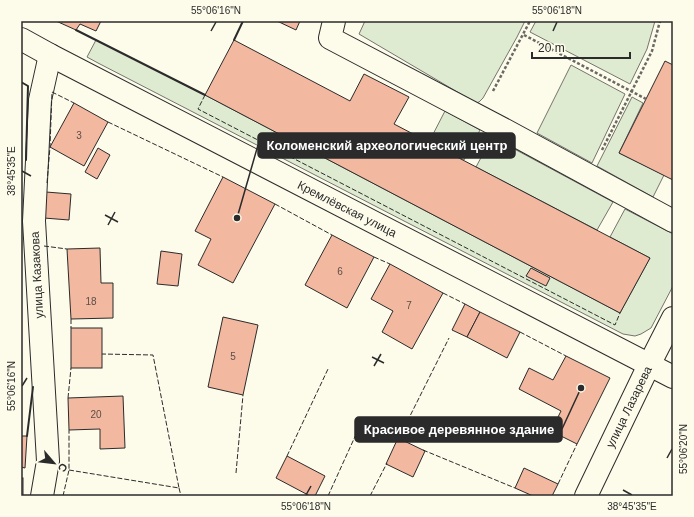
<svg xmlns="http://www.w3.org/2000/svg" width="694" height="517" font-family="Arial,sans-serif">
  <style>
    .green { fill: #deebd1; stroke: #74746e }
    .building { fill: #f2b8a0; stroke: #2b2b2b }
    .lines { fill: none; stroke-linecap: round; stroke-linejoin: round }
    .minor-casing { stroke: #2b2b2b; stroke-width: 24 }
    .path { stroke: #6a6964; stroke-width: 2.5; stroke-dasharray: 3 2; stroke-linecap: butt }
    .minor { stroke: #fdfbea; stroke-width: 22 }
    .fence { stroke: #2b2b2b; stroke-width: 1; stroke-dasharray: 5 2; stroke-linecap: butt }
    .wall { stroke: #2b2b2b; stroke-width: 2 }
    .ticks { fill: none; stroke: #2b2b2b; stroke-width: 1.5 }
    .labels { text-anchor: middle; stroke-width: 3; stroke-linejoin: round; paint-order: stroke }
    .number-label { font-size: 10px; fill: #5d4e48 }
    .street-label { font-size: 12px; fill: #2b2b2b; stroke: #fdfbea }
    .leader { fill: none; stroke: #2b2b2b; stroke-width: 1.5 }
    .callout-dot { fill: #2b2b2b; stroke: #fdfbea; stroke-width: 1.5 }
    .callout { fill: #2b2b2b; stroke: #2b2b2b; stroke-width: 1.5 }
    .callout-label { font-size: 13px; text-anchor: middle; font-weight: bold; fill: #fff }
    .neatline { fill: none; stroke: #2b2b2b; stroke-width: 1.5 }
    .ticks-label { font-size: 10px; text-anchor: middle; fill: #2b2b2b }
  </style>
  <rect width="100%" height="100%" fill="#fdfbea"/>
  <g class="green">
    <path d="M365 21H525L517 37 483 98 479 102 476 103 359 34Z"/>
    <path d="M536 21H655L647 49 630 84 530 32Z"/>
    <path d="M96 40 205 95 620 313 650 258 610 237 625 209 673 234V286L651 328 641 334 635 336 623 334 98 63 87 57Z"/>
    <path d="M571 65 625 94 592 163 537 133Z"/>
    <path d="M632 97 643 103 619 153 664 175 653 197 597 166Z"/>
    <path d="M445 111 480 130 464 160 429 142Z"/>
    <path d="M492 137 613 202 597 230 476 167Z"/>
  </g>
  <g class="building">
    <path d="M56 21H101L96 31 80 24 76 30Z"/>
    <path d="M277 21H300L296 30Z"/>
    <path d="M234 40 350 101 364 74 409 97 394 124 650 258 620 313 205 95Z"/>
    <path d="M665 61 673 65V180L619 153Z"/>
    <path d="M74 103 108 122 84 166 50 147Z"/>
    <path d="M98 148 110 155 97 179 85 172Z"/>
    <path d="M223 177 275 204 233 283 198 265 211 239 195 231Z"/>
    <path d="M46 192 71 194 69 220 44 218Z"/>
    <path d="M332 235 374 257 347 308 305 285Z"/>
    <path d="M100 248 101 283H113V318L71 319 67 249Z"/>
    <path d="M161 251 182 254 178 286 157 284Z"/>
    <path d="M390 264 443 293 412 349 382 332 393 311 371 299Z"/>
    <path d="M531 268 550 278 546 286 526 276Z"/>
    <path d="M465 304 480 312 467 337 452 330Z"/>
    <path d="M480 312 520 332 507 358 467 337Z"/>
    <path d="M223 317 258 325 243 395 208 387Z"/>
    <rect x="71" y="328" width="31" height="40"/>
    <path d="M566 356 610 378 577 444 551 431 561 411 519 389 529 368 553 380Z"/>
    <path d="M123 396 125 448 100 449V429L69 430 68 398Z"/>
    <path d="M21 436H27L25 468 21 467Z"/>
    <path d="M398 438 425 451 413 477 386 464Z"/>
    <path d="M287 456 325 476 315 496H310L276 478Z"/>
    <path d="M524 468 558 484 552 496H533L515 488Z"/>
    <rect x="21" y="478" width="2" height="18"/>
  </g>
  <g class="lines">
    <defs>
      <g id="minor">
        <path d="M334 21 330 38 507 131 673 221"/>
        <path d="M21 39 50 55 673 377"/>
        <path d="M42 496 48 461 34 221 40 100 50 55"/>
        <path d="M586 496 649 365 673 318"/>
      </g>
    </defs>
    <use href="#minor" class="minor-casing"/>
    <g class="path">
      <path d="M524 35 646 99"/>
      <path d="M493 91 530 21"/>
      <path d="M602 150 652 51 660 21"/>
    </g>
    <use href="#minor" class="minor"/>
    <g class="fence">
      <path d="M205 95 198 109 615 325 620 313"/>
      <path d="M108 122 223 177"/>
      <path d="M47 183 50 147 52 92 74 103"/>
      <path d="M275 204 332 235"/>
      <path d="M44 246 67 249"/>
      <path d="M374 257 390 264"/>
      <path d="M443 293 465 304"/>
      <path d="M71 319V328"/>
      <path d="M520 332 566 356"/>
      <path d="M68 398 71 368"/>
      <path d="M398 440 449 338"/>
      <path d="M423 450 515 488"/>
      <path d="M287 456 328 369"/>
      <path d="M69 470 179 488 153 355 102 354"/>
      <path d="M236 473 243 395"/>
      <path d="M558 484 577 444"/>
      <path d="M179 488 181 496"/>
      <path d="M63 496 69 470V430"/>
      <path d="M328 496 363 419 398 438"/>
      <path d="M370 496 387 463"/>
    </g>
    <g class="wall">
      <path d="M76 30 205 95"/>
      <path d="M234 40 243 21"/>
      <path d="M21 82 28 86 26 160"/>
      <path d="M27 436 33 387"/>
    </g>
  </g>
  <path class="ticks" d="M211 31 216 22M553 31 557 22M22 171 31 176M105 215 118 222M108 225 115 212M372 357 384 363M374 366 381 354M22 386 27 378M667 458 672 449M623 490 632 495M306 495 311 486"/>
  <g class="labels">
    <g class="number-label">
      <text x="79" y="139">3</text>
      <text x="340" y="275">6</text>
      <text x="91" y="305">18</text>
      <text x="409" y="309">7</text>
      <text x="233" y="360">5</text>
      <text x="96" y="418">20</text>
    </g>
    <g class="street-label">
      <text transform="translate(347 209) rotate(27)" y="4">Кремлёвская улица</text>
      <text transform="translate(37 275) rotate(-93)" y="4">улица Казакова</text>
      <text transform="translate(629 407) rotate(-64)" y="4">улица Лазарева</text>
    </g>
  </g>
  <path class="leader" d="M237 218L258 145M581 388L562 429"/>
  <g class="callout-dot">
    <circle cx="237" cy="218" r="4"/>
    <circle cx="581" cy="388" r="4"/>
  </g>
  <g class="callout">
    <rect x="258" y="133" width="257" height="25" rx="4"/>
    <rect x="355" y="417" width="207" height="25" rx="4"/>
  </g>
  <g class="callout-label">
    <text x="387" y="150">Коломенский археологический центр</text>
    <text x="459" y="434">Красивое деревянное здание</text>
  </g>
  <rect width="694" height="517" fill="none" stroke="#fdfbea" stroke-width="44"/>
  <g transform="translate(54 463) rotate(118)" stroke="#fdfbea" stroke-width="3" paint-order="stroke">
  <path d="M0-3L7 15L0 10L-7 15Z" fill="#2b2b2b"/>
  <text y="-6" font-size="11" font-weight="bold" text-anchor="middle" fill="#2b2b2b">С</text>
  </g>
  <path d="M532 52v6h98v-6" fill="none" stroke="#2b2b2b" stroke-width="2"/>
  <text x="538" y="52" font-size="12" fill="#2b2b2b" stroke="#fdfbea" stroke-width="3" paint-order="stroke">20 m</text>
  <rect x="22" y="22" width="650" height="473" class="neatline"/>
  <g class="ticks-label">
    <text x="216" y="14">55°06'16"N</text>
    <text x="557" y="14">55°06'18"N</text>
    <text transform="translate(11 171) rotate(-90)" y="4">38°45'35"E</text>
    <text transform="translate(11 386) rotate(-90)" y="4">55°06'16"N</text>
    <text transform="translate(683 449) rotate(-90)" y="4">55°06'20"N</text>
    <text x="306" y="510">55°06'18"N</text>
    <text x="632" y="510">38°45'35"E</text>
  </g>
</svg>
